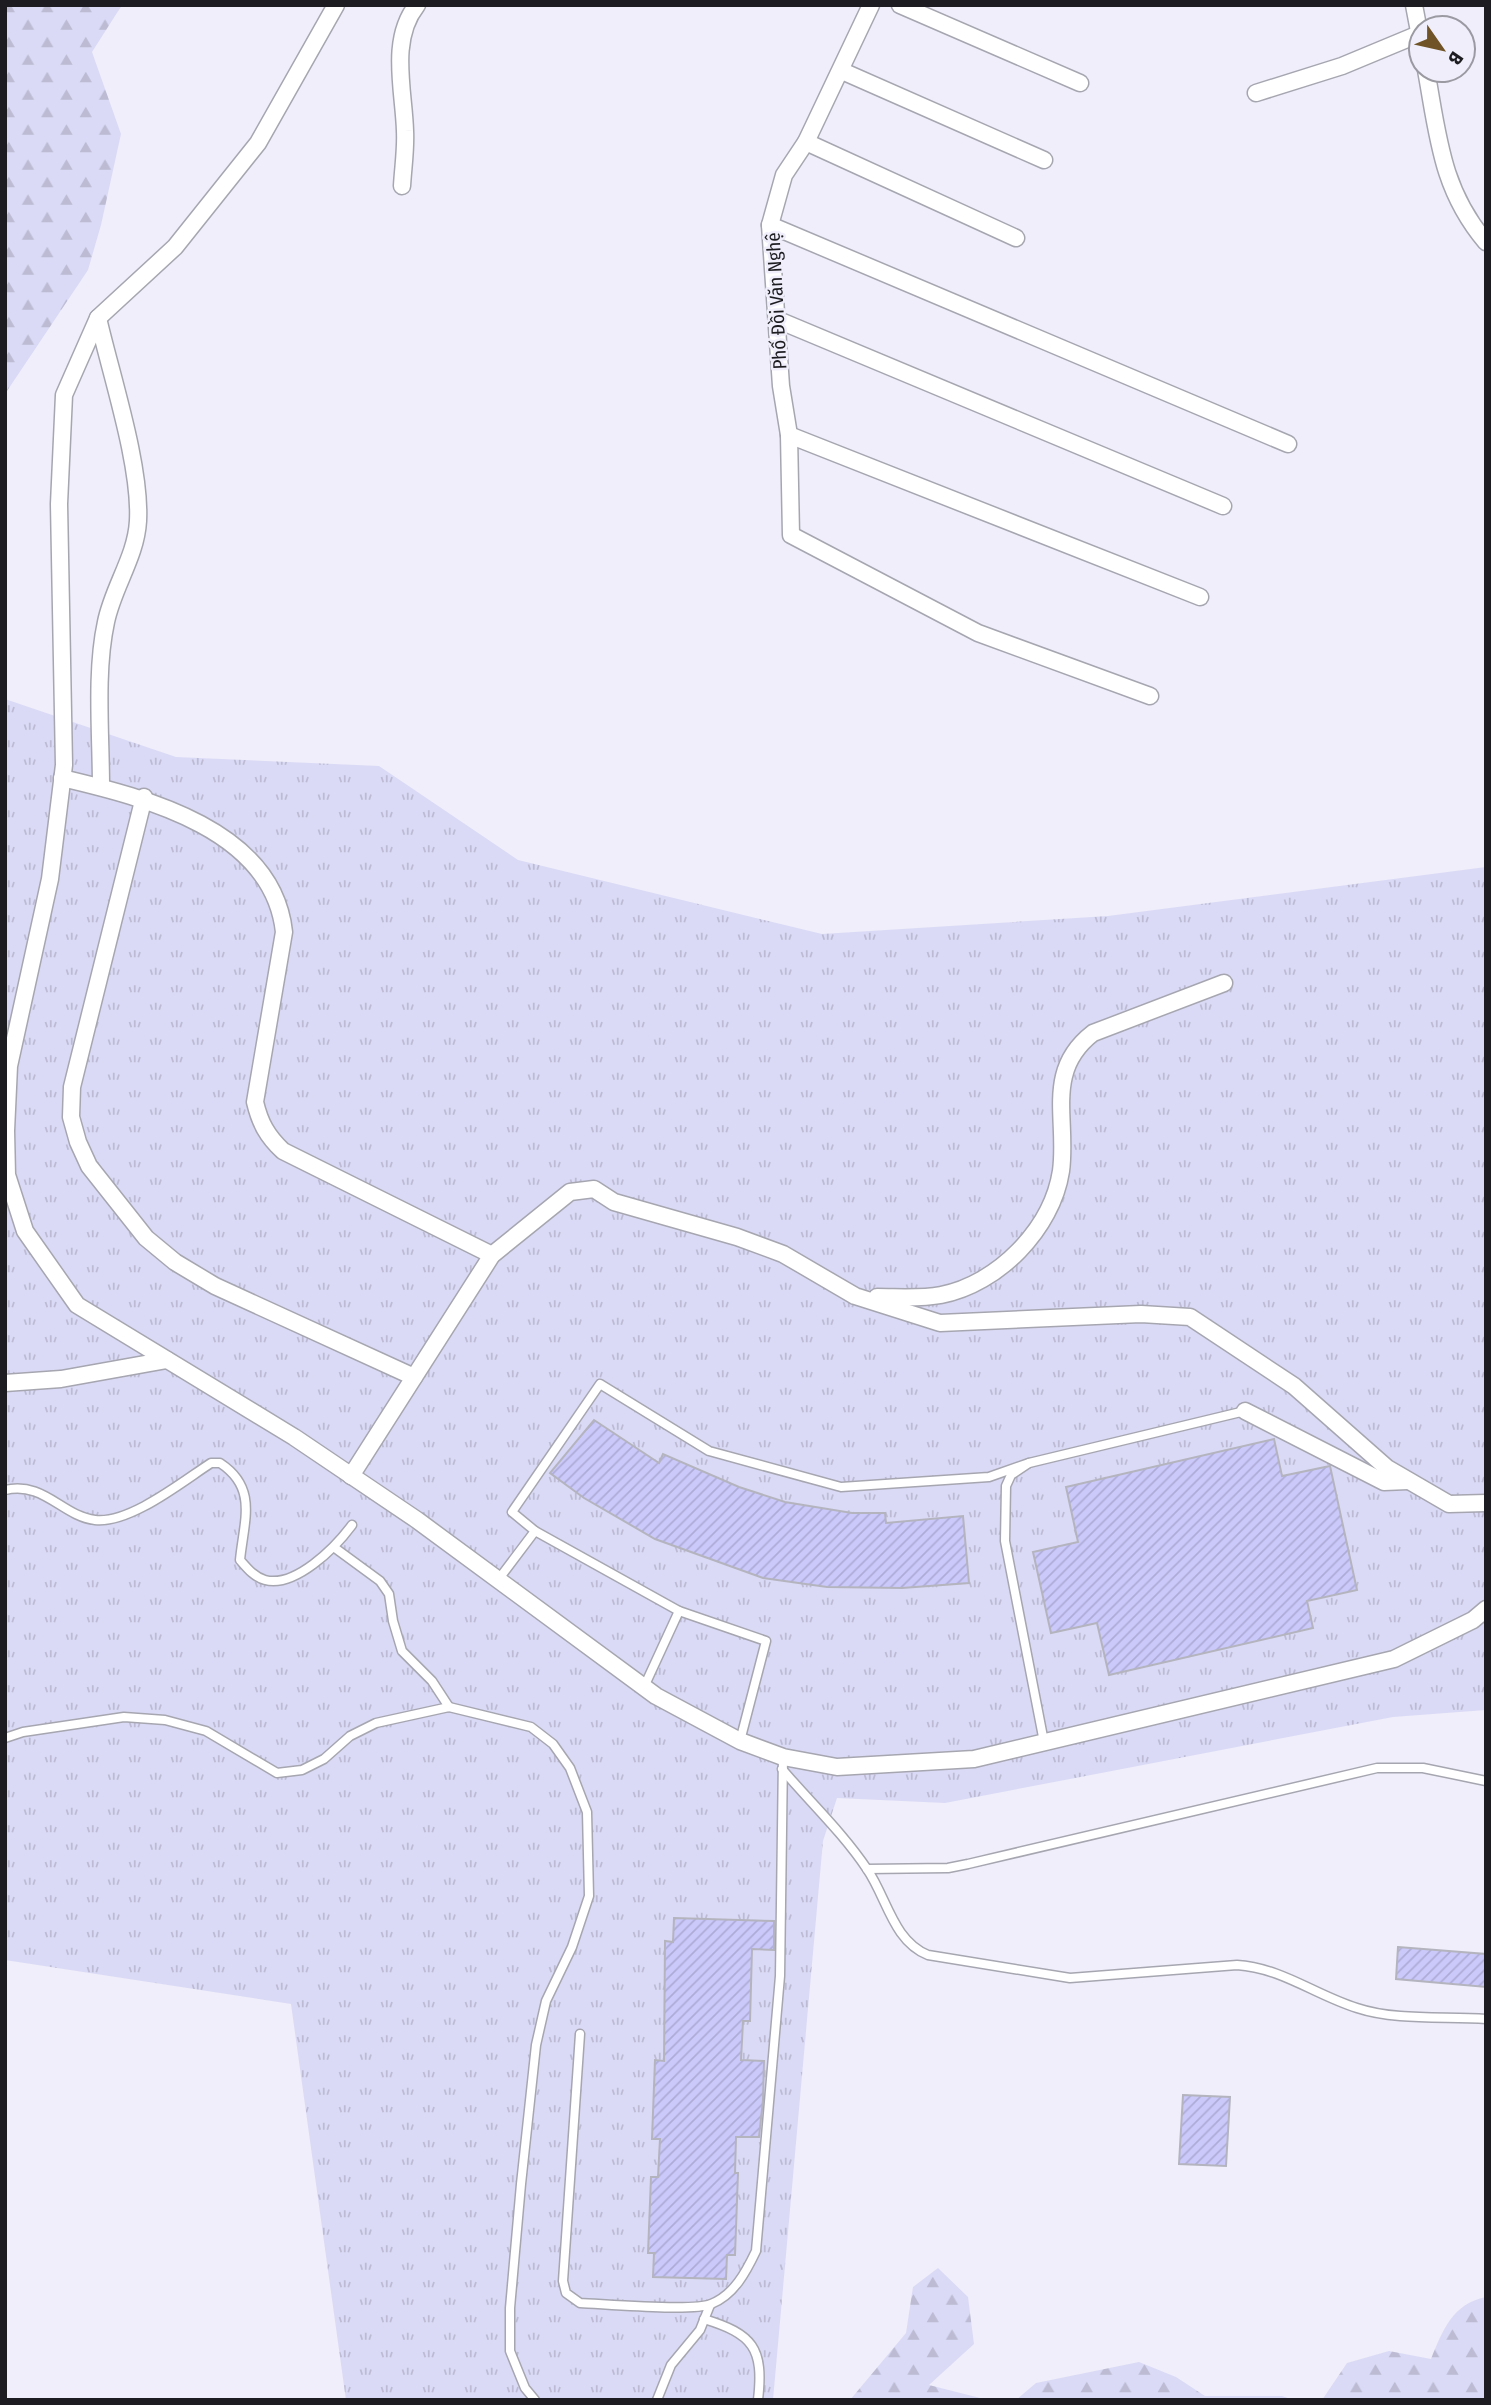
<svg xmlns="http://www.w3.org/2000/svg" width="1491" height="2405" font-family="'Fira Sans Condensed',sans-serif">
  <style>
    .grass { fill: url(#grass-tufts) }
    .forest { fill: url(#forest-firs) }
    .building { fill: url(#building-hatch); stroke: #b4b4bf; stroke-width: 2 }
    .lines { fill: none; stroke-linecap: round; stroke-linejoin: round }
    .lane-casing { stroke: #a6a6b1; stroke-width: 11 }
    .street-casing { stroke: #a6a6b1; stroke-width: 19 }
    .lane { stroke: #fff; stroke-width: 8 }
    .street { stroke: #fff; stroke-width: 16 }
    .labels { text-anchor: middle; stroke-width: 5; stroke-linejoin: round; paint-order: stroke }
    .street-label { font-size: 19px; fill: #1d1d21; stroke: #efeefa }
  </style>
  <defs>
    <pattern id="grass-tufts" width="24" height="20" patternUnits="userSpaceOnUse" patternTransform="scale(1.75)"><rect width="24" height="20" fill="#dbdaf6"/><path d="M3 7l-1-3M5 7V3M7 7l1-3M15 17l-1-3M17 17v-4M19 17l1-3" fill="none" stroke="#bcbbd3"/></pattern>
    <pattern id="forest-firs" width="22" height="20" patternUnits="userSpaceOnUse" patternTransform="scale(1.75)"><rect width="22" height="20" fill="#dbdaf6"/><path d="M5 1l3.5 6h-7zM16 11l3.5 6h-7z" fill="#bcbbd3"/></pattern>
    <pattern id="building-hatch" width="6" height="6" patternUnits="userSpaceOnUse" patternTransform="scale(1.75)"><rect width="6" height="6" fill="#cbc9fa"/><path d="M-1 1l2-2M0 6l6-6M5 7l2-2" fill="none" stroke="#aeacd6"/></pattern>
  </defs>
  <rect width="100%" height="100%" fill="#efeefa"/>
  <path class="grass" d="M5 699 176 757 379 766 518 860 822 934 1108 916 1486 867V1710L1393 1717 945 1803 837 1798 823 1841 773 2400H346L291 2004 5 1960Z"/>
  <g class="forest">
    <path d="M5 5H122L92 52 121 134 101 225 88 270 5 394Z"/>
    <path d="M938 2268 968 2297 974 2344 929 2385 988 2400H850L906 2333 913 2287Z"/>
    <path d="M1486 2297V2400H1322L1347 2363 1389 2351 1431 2359C1443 2330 1452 2304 1486 2297Z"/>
    <path d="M1139 2362 1176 2377 1205 2396H1282L1294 2400H1016L1036 2383Z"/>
  </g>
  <g class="building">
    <path d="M594 1420 659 1463 663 1454 739 1487 785 1502 852 1513H885L886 1523 963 1516 969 1583 902 1588 827 1587 763 1578 655 1539 584 1498 550 1473Z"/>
    <path d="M1274 1439 1282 1476 1330 1466 1357 1590 1307 1601 1313 1628 1109 1675 1097 1623 1051 1633 1033 1552 1078 1542 1066 1487Z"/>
    <path d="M674 1918 774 1921V1950L752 1949 750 2021H743L741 2060 764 2061 763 2100 759 2137H736L735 2173H738L735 2255H727L726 2279 653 2277 654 2253H648L651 2177H658L660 2139H652L655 2060 664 2061 665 1941 673 1942Z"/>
    <path d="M1398 1947 1486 1954V1987L1396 1979Z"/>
    <path d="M1183 2095 1230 2097 1226 2166 1179 2164Z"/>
  </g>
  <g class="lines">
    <defs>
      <g id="lane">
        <path d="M5 1490C44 1481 62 1516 95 1520 130 1524 183 1481 211 1463H220C258 1488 244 1520 240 1560 247 1568 254 1577 265 1580 295 1588 335 1548 352 1525"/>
        <path d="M535 1531 679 1611 644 1687"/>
        <path d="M335 1548 380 1581 389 1594 393 1621 402 1651 432 1681 449 1707"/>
        <path d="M498 1580 535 1531 512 1512 600 1384 709 1451 841 1487 989 1477 1029 1463"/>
        <path d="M679 1611 766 1641 740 1741"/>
        <path d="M5 1738 23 1732 124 1717 165 1720 206 1731 277 1773 302 1770 324 1759 350 1736 376 1723 449 1707 531 1727 553 1744 570 1768 587 1812 589 1896 572 1947 546 2001 536 2045 521 2184 510 2308V2351L525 2388 535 2400"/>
        <path d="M1044 1742 1005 1541 1006 1486 1011 1475 1029 1463 1245 1411"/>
        <path d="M782 1769C810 1802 843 1833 867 1869 887 1898 893 1941 928 1955L1070 1978 1237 1965C1282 1968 1315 1995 1357 2008 1396 2021 1445 2016 1486 2019"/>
        <path d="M867 1869 948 1868 968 1864 1377 1768H1423L1486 1781"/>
        <path d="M580 2034 563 2281 566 2293 580 2303C605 2304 693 2312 711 2304 734 2295 746 2272 756 2251L780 1976 783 1757"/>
        <path d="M704 2319C753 2334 764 2348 758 2400"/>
        <path d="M657 2400 671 2365 700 2330 710 2305"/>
      </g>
      <g id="street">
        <path d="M336 5 258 143 175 247 98 318 64 395 59 504 64 765 50 879 9 1066 6 1131 7 1175 25 1231 77 1305 294 1437 417 1520 656 1696 740 1741 783 1757 837 1767 974 1759 1394 1659 1473 1620 1486 1609"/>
        <path d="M871 5 806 142 784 175 770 225 781 386 789 435 791 535 978 633 1150 696"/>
        <path d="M900 5 1080 83"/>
        <path d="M1414 5 1421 42"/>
        <path d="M1426 70C1438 135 1441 189 1486 242"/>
        <path d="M842 71 1044 160"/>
        <path d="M1256 93 1342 66 1419 34"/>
        <path d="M806 142 1016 238"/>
        <path d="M402 186C403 168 406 149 405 131 404 91 389 40 417 5"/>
        <path d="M770 225 1288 444"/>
        <path d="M98 318C111 375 141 465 138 521 136 557 113 587 106 622 95 672 101 735 101 787"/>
        <path d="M778 320 1223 506"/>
        <path d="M789 435 1200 597"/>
        <path d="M62 778C147 798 273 830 284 932L255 1102C260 1123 267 1136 283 1151L492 1255"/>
        <path d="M144 797 72 1087 71 1117 78 1142 89 1166 146 1238 175 1262 215 1286 414 1377"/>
        <path d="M877 1297C899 1297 920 1299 941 1295 998 1284 1052 1229 1061 1171 1068 1119 1044 1071 1093 1033L1224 983"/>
        <path d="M5 1383 61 1379 167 1360"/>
        <path d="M1245 1411 1384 1482 1408 1481"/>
        <path d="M351 1476 492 1255 570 1192 594 1189 614 1202 737 1237 783 1254 855 1296 940 1323 1141 1314 1190 1317 1294 1386 1387 1468 1449 1504 1486 1503"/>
      </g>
    </defs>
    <use href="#lane" class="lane-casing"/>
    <use href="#street" class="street-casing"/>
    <use href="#lane" class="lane"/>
    <use href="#street" class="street"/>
  </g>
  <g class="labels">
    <g class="street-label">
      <text transform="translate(776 301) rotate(-93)" y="7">Phố Đồi Văn Nghệ</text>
    </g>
  </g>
  <rect width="1491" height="2405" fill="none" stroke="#1d1d21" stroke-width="14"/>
  <g transform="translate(1442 49) rotate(124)"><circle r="33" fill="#efeefa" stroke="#9b9aa3" stroke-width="2"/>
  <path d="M0-5L12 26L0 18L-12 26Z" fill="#705427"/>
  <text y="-10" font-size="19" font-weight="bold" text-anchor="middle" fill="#1d1d21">B</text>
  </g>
</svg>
